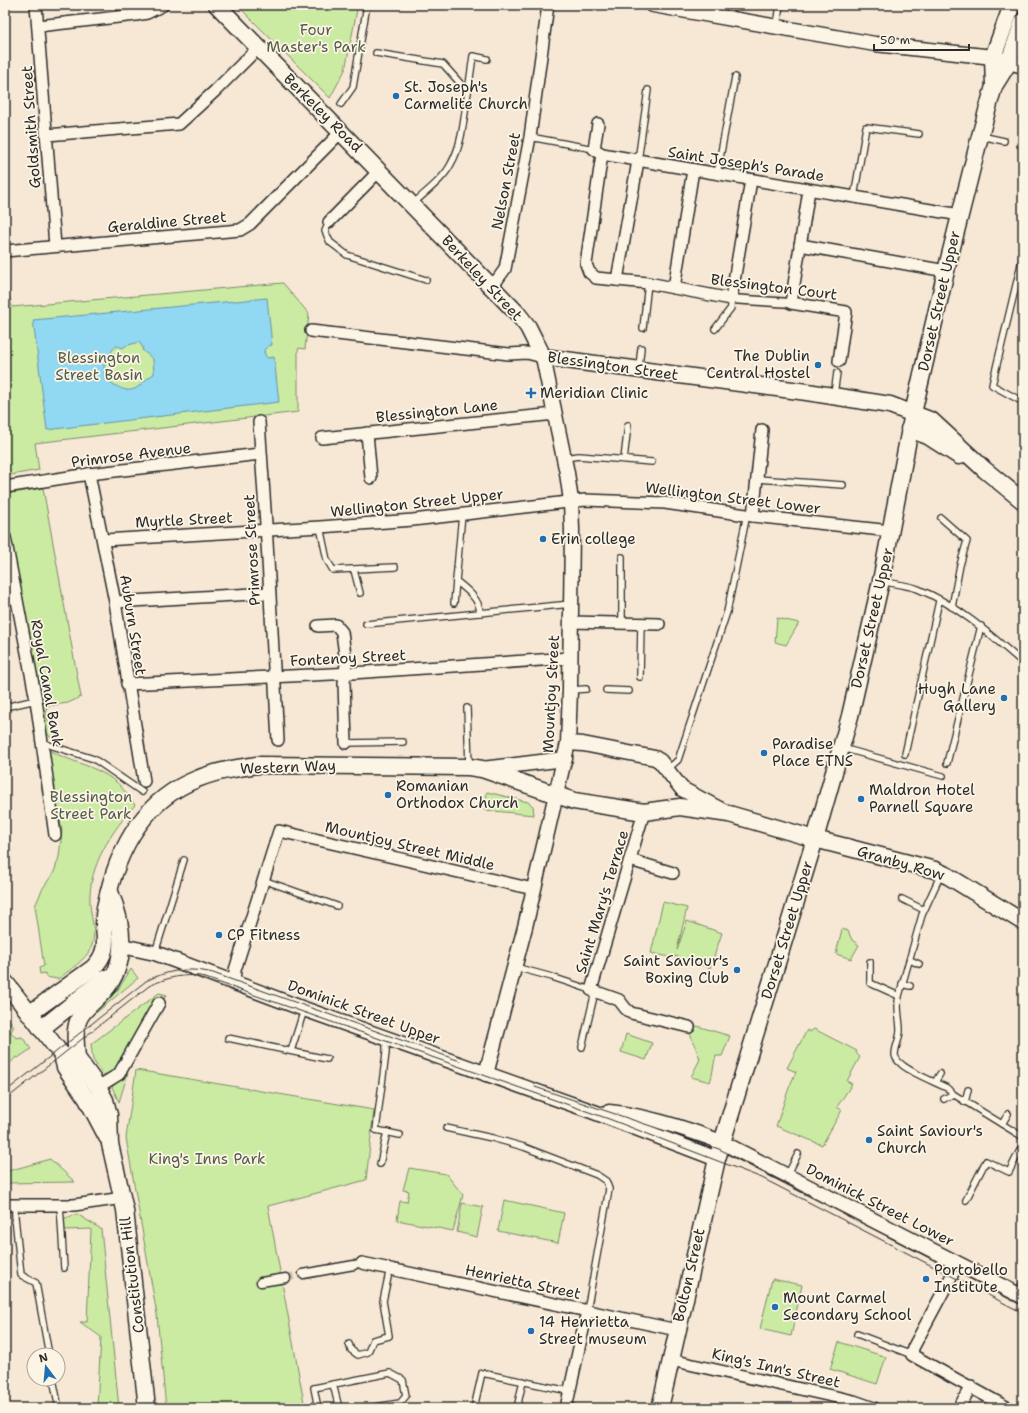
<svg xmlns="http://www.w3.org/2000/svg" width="1028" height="1413" font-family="'Shantell Sans',sans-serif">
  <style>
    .green { fill: #cbeba3; stroke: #7b8b67 }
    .water { fill: #91d8f3; stroke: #6893a3; fill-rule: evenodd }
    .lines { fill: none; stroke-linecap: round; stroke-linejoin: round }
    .pedestrian-tunnel { stroke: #cec2b3; stroke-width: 8; stroke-dasharray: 8 4; stroke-linecap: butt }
    .service-casing { stroke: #2b2b2b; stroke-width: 8 }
    .pedestrian-casing { stroke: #2b2b2b; stroke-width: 11 }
    .minor-casing { stroke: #2b2b2b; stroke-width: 14 }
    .tertiary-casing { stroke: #2b2b2b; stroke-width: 17 }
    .secondary-casing { stroke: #2b2b2b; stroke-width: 19 }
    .service { stroke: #fcf5e5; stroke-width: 5.5 }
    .pedestrian { stroke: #fcf5e5; stroke-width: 8 }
    .minor { stroke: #fcf5e5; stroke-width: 11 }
    .tertiary { stroke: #fcf5e5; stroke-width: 14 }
    .secondary { stroke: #fcf5e5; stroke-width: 16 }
    .tram { stroke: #2b2b2b; stroke-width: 1 }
    .poi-dot { fill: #1f6fb2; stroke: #fcf5e5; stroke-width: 1.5 }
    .labels { text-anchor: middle; stroke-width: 3.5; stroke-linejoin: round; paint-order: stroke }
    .park-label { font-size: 15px; fill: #535b49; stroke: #fcf5e5 }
    .poi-label { font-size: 15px; fill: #2b2b2b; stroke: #fcf5e5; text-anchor: start }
    .street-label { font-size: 15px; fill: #2b2b2b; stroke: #fcf5e5 }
  </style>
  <rect width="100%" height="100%" fill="#f7e8d5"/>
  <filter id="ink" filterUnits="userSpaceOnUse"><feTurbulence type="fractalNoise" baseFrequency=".025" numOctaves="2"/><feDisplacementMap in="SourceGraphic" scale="8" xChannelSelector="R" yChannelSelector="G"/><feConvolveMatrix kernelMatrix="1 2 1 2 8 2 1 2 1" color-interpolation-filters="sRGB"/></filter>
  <g filter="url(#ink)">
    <g class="green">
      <path d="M237 5H358L345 70 330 98Z"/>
      <path d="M5 277 12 307 283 283 309 314 305 349 299 348 298 350V412L35 443 39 470 5 476Z"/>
      <path d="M43 488 81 697 68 703 47 706C44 720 51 727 60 736L58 740 50 737 44 729 5 511 6 494Z"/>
      <path d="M777 618 799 623 786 645 775 642Z"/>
      <path d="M47 749C69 762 95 765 115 781 123 787 129 798 135 805 112 831 88 866 90 903 91 921 99 937 88 953 81 963 67 972 58 979L46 977 45 973 40 974 39 968 44 966 35 906 43 888 54 872 59 857 62 831Z"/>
      <path d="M487 792 528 802 533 806 534 815 484 810Z"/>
      <path d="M663 902 687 908 677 950 687 921 722 933 710 968 675 956 674 958 651 953Z"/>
      <path d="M842 929 848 931 852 940 859 945 851 959 836 954Z"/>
      <path d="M131 969 138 978 96 1013 93 1010 117 991Z"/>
      <path d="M159 993 167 995 161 1002 155 1001 113 1072 103 1075 93 1060 91 1044Z"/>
      <path d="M8 1019 14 1026 11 1032 16 1038 22 1037 31 1049 18 1058 16 1057 5 1069V1021Z"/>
      <path d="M697 1026 730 1036 722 1056H716C713 1065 713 1075 710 1082L691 1077 700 1059 689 1031Z"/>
      <path d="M814 1029 857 1051 856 1053 860 1057 847 1081 852 1084 837 1107 842 1110 822 1145 776 1126C783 1107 787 1090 796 1072L787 1068 807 1030 810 1032Z"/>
      <path d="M626 1034 652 1043 646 1060 621 1052Z"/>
      <path d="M136 1070 374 1110 366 1180 268 1206 305 1408H166L157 1315 126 1138Z"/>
      <path d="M128 1073 119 1102 112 1087Z"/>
      <path d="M50 1159 75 1182 5 1183V1172Z"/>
      <path d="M409 1168 446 1174 463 1195 453 1231 397 1220 400 1201 407 1202 409 1191 403 1190Z"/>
      <path d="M504 1200 564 1213 558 1243 498 1231Z"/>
      <path d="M462 1203 483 1207 477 1237 457 1232Z"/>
      <path d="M77 1214 101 1229 119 1408H97L101 1337 80 1322H87L91 1229 65 1230 63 1219Z"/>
      <path d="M772 1279 802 1285 791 1336 760 1329Z"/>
      <path d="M839 1342 886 1357 877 1384 830 1369Z"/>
    </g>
    <path class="water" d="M267 298 272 345 268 346 264 350 265 355 268 358 274 357 279 402 47 430 33 320ZM139 342 143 348 142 350 153 359 154 374C148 377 144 382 139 386 128 396 115 385 105 379L104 365 111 363C110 356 110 350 117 346L123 348 125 346Z"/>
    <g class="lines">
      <path class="pedestrian-tunnel" d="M286 1278 303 1274"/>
      <defs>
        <g id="service">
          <path d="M777 26 780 5"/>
          <path d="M376 53 443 64 468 92C464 115 463 143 451 164 443 180 425 192 413 204"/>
          <path d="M468 92 473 56 487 59"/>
          <path d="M341 104 353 87 367 5"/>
          <path d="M981 136 1004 141"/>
          <path d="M530 137 594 149"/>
          <path d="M1020 145 1023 147"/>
          <path d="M638 161 648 90"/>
          <path d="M717 174 735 77"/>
          <path d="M854 197 866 127 919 134"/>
          <path d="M329 222 325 231 330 242 347 255 426 280"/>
          <path d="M1023 256 992 385 1023 402"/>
          <path d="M643 328 648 283"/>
          <path d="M715 329 731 308V299"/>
          <path d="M639 367 641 348"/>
          <path d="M834 394 837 373"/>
          <path d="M564 458 579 456 652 462"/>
          <path d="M624 459 628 425"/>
          <path d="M757 479 843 485"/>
          <path d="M941 518 967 541 960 565 952 607"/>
          <path d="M320 527 327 560 333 570 395 567"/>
          <path d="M354 570 360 593"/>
          <path d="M456 581C466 589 480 599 480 613"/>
          <path d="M882 581C893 584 907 585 918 589 958 605 991 635 1023 663"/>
          <path d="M454 603 462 514"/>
          <path d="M622 622V557"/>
          <path d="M366 624 571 604"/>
          <path d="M640 677 641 623"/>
          <path d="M571 690 586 689"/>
          <path d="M606 690 629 691"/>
          <path d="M5 707 36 700"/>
          <path d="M467 708 469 765"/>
          <path d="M43 743 94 759 142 792"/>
          <path d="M346 743 403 742"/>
          <path d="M842 748 943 776"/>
          <path d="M905 754 939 601"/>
          <path d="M947 763 981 626"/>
          <path d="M668 769 678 760 727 612 747 514"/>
          <path d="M941 874 922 915 899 996C896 1007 900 1019 900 1030 900 1039 895 1046 895 1055 896 1068 936 1082 949 1089L953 1094 1023 1137"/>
          <path d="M263 880 337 906"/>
          <path d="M902 899 924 910"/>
          <path d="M155 953 184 860"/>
          <path d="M910 960 919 964"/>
          <path d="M870 962V983L899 996"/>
          <path d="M515 967 552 977 591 990"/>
          <path d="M902 984 910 986"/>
          <path d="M228 1038 327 1059"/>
          <path d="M386 1038V1053L376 1130 400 1135"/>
          <path d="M582 1047 595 992"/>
          <path d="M291 1051 304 1010"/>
          <path d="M935 1082 940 1074"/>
          <path d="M944 1099 953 1094"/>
          <path d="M965 1102 968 1090"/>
          <path d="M1002 1124 1008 1114"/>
          <path d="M446 1128 492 1138 524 1147 597 1175 606 1181 609 1189 587 1311"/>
          <path d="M380 1164 387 1132"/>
          <path d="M787 1176 798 1154"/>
          <path d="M966 1200 986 1161 1009 1172 1023 1144"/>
          <path d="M15 1205V1217L21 1275 36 1283 49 1355"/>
          <path d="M60 1205 64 1268"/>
          <path d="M1018 1294 1023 1283"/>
          <path d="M857 1334 912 1355"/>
          <path d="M349 1344 351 1350 358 1355 368 1352 373 1340 389 1336 383 1301 390 1268"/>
          <path d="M53 1379 59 1408"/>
          <path d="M333 1384 339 1408"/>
          <path d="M318 1408 314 1388 390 1373 403 1380 406 1396 400 1403 368 1408"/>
          <path d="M474 1408 482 1373 569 1391"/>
          <path d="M517 1408 523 1381"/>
        </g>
        <g id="pedestrian">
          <path d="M731 299 791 303"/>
          <path d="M303 1274 354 1265"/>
          <path d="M261 1282 286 1278"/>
        </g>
        <g id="minor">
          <path d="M36 5 55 246"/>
          <path d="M38 26 136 15 147 13 163 5"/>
          <path d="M598 124 594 149 602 154 960 215"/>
          <path d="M47 135 179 124 215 91 258 48"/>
          <path d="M602 154 586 264 589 272 596 278 648 283 731 299 751 180"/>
          <path d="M809 190 791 303 846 312 839 361"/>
          <path d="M329 222 380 170"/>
          <path d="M800 245 946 271"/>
          <path d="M5 251 240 230 250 224 341 132"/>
          <path d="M617 280 638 161"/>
          <path d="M492 287 505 269 530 137 548 5"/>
          <path d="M674 288 693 170"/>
          <path d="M311 331 509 354 527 353 543 357"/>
          <path d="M259 422 266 524 278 740"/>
          <path d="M367 433 371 478"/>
          <path d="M322 438 555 414"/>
          <path d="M89 474 115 602 144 781"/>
          <path d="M5 487 89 474 260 454"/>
          <path d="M753 516 762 430"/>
          <path d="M5 537 36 700 55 835"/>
          <path d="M104 540 320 527 413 520 585 500 665 503 753 516 891 531"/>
          <path d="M5 599 16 597"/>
          <path d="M115 602 269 593"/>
          <path d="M571 622 659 624"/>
          <path d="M318 626 336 625 342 632 346 663 344 683 346 743"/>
          <path d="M127 684 352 673 570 658"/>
          <path d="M644 812 591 990 619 1000 626 1009 631 1013 689 1027"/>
          <path d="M630 860 673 873"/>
          <path d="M234 983 235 970 279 831 533 889"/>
          <path d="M98 1087 119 1074 159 1003"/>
          <path d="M5 1205H74L123 1198"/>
          <path d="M362 1263 677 1330"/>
          <path d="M958 1264 913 1348 912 1355 1008 1408"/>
          <path d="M671 1360 854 1401 874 1408"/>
          <path d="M566 1408 587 1311"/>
          <path d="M959 1408 971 1386"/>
        </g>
        <g id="tertiary">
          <path d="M653 5 875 44 993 57 1023 66"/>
          <path d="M568 743 583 744 655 758 660 761 682 789 725 812"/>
          <path d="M482 769 565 759"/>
          <path d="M122 946 155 953 304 1009 594 1112 717 1159"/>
          <path d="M486 1074 525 927 568 743 570 690 572 530 571 501 567 473 543 357"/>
          <path d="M609 1112C647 1116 685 1128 721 1142L1023 1297"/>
        </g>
        <g id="secondary">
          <path d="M217 5 517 313 528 327 543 357 807 392 890 405 932 421 985 470 1023 501"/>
          <path d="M994 86 993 57 1012 5"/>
          <path d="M909 429 928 436 959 456"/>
          <path d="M5 982 62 1055 65 1067 87 1099 107 1137"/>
          <path d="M29 1014 93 968C114 947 100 932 105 908 116 853 141 801 197 779 216 771 237 768 257 765L469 767 482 769 574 801 644 812 680 807 729 814 815 839 935 870 948 876 1023 922"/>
          <path d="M41 1029 105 978"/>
          <path d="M62 1055 77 1058 98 1087 105 1100 109 1115 110 1144 125 1210 147 1408"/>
          <path d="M77 1058C76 1045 73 1027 81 1015 87 1006 97 999 104 991 129 962 123 924 110 892"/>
          <path d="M660 1408 717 1159 815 839 850 716 881 581 913 413 946 271 980 136 994 86 1009 62 1023 22"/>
        </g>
      </defs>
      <use href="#service" class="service-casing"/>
      <use href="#pedestrian" class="pedestrian-casing"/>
      <use href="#minor" class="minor-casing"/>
      <use href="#tertiary" class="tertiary-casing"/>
      <use href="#secondary" class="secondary-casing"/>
      <use href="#service" class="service"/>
      <use href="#pedestrian" class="pedestrian"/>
      <use href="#minor" class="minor"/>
      <use href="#tertiary" class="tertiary"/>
      <use href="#secondary" class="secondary"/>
      <g class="tram">
        <path d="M535 1087 719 1149 810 1195"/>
        <path d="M5 1092 146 981C169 970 188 967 213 973L460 1061"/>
        <path d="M5 1100 149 986C166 978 181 974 200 976L609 1119 762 1178 1023 1313"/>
        <path d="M888 1236 1023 1305"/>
      </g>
    </g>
  </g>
  <g class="poi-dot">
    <circle cx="396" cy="96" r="4"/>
    <circle cx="818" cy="365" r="4"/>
    <path d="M529 387h4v4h4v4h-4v4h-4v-4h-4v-4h4z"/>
    <circle cx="543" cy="539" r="4"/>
    <circle cx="1004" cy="698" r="4"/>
    <circle cx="764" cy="753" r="4"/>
    <circle cx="388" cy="795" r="4"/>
    <circle cx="861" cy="799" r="4"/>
    <circle cx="219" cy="935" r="4"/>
    <circle cx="737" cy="970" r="4"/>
    <circle cx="869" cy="1140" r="4"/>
    <circle cx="926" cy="1279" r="4"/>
    <circle cx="775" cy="1307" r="4"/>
    <circle cx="531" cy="1331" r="4"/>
  </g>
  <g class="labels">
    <g class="park-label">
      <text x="316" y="35">Four<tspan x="316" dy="17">Master's Park</tspan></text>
      <text x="99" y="363">Blessington<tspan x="99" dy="17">Street Basin</tspan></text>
      <text x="91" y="802">Blessington<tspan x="91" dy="17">Street Park</tspan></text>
      <text x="207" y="1164">King's Inns Park</text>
    </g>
    <g class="poi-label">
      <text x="404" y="92">St. Joseph's<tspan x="404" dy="17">Carmelite Church</tspan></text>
      <text x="810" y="361" text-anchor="end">The Dublin<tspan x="810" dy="17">Central Hostel</tspan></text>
      <text x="540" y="398">Meridian Clinic</text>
      <text x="551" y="544">Erin college</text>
      <text x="996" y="694" text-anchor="end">Hugh Lane<tspan x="996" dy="17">Gallery</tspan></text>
      <text x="772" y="749">Paradise<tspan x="772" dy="17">Place ETNS</tspan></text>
      <text x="396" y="791">Romanian<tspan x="396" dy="17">Orthodox Church</tspan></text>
      <text x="869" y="795">Maldron Hotel<tspan x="869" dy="17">Parnell Square</tspan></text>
      <text x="227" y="940">CP Fitness</text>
      <text x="729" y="966" text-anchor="end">Saint Saviour's<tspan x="729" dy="17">Boxing Club</tspan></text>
      <text x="877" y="1136">Saint Saviour's<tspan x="877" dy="17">Church</tspan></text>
      <text x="934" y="1275">Portobello<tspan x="934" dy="17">Institute</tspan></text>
      <text x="783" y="1303">Mount Carmel<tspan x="783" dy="17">Secondary School</tspan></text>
      <text x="539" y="1327">14 Henrietta<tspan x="539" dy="17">Street museum</tspan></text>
    </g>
    <g class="street-label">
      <text transform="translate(323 113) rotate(45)" y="5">Berkeley Road</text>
      <text transform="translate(31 127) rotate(-94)" y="5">Goldsmith Street</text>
      <text transform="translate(746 164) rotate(9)" y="5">Saint Joseph's Parade</text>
      <text transform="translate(506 181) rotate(-79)" y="5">Nelson Street</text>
      <text transform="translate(167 222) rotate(-5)" y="5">Geraldine Street</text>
      <text transform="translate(482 278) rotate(47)" y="5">Berkeley Street</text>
      <text transform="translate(774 287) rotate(7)" y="5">Blessington Court</text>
      <text transform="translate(939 301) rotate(-77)" y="5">Dorset Street Upper</text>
      <text transform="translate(613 366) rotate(8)" y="5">Blessington Street</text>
      <text transform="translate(437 411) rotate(-6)" y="5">Blessington Lane</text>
      <text transform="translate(131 455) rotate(-7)" y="5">Primrose Avenue</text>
      <text transform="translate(733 498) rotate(7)" y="5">Wellington Street Lower</text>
      <text transform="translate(417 503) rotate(-6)" y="5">Wellington Street Upper</text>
      <text transform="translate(184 520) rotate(-3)" y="5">Myrtle Street</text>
      <text transform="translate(252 550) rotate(-93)" y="5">Primrose Street</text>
      <text transform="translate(872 618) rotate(-77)" y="5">Dorset Street Upper</text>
      <text transform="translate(133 625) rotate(81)" y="5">Auburn Street</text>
      <text transform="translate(348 658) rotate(-3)" y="5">Fontenoy Street</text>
      <text transform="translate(47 683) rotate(80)" y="5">Royal Canal Bank</text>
      <text transform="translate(551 694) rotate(-87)" y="5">Mountjoy Street</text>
      <text transform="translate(288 767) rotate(-2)" y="5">Western Way</text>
      <text transform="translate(410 846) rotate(13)" y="5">Mountjoy Street Middle</text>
      <text transform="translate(901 863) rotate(16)" y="5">Granby Row</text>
      <text transform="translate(602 902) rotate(-73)" y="5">Saint Mary's Terrace</text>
      <text transform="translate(787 930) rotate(-73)" y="5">Dorset Street Upper</text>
      <text transform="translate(364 1012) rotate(20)" y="5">Dominick Street Upper</text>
      <text transform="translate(880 1205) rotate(27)" y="5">Dominick Street Lower</text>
      <text transform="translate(132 1275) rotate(-97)" y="5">Constitution Hill</text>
      <text transform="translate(689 1275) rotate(-77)" y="5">Bolton Street</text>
      <text transform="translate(523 1282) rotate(12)" y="5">Henrietta Street</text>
      <text transform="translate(776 1368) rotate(13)" y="5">King's Inn's Street</text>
    </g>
  </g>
  <rect width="1028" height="1413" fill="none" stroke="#fcf5e5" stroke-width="20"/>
  <rect x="10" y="10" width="1008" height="1393" fill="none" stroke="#2b2b2b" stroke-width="1.5" filter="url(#ink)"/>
  <g transform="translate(46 1367) rotate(344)"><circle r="19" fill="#fcf5e5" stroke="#a8a49b"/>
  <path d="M0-3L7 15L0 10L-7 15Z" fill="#1f6fb2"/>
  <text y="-6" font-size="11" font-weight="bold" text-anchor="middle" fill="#2b2b2b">N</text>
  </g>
  <path d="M874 44v6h95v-6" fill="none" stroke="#2b2b2b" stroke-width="2"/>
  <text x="880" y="44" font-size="12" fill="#2b2b2b" stroke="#fcf5e5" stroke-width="3" paint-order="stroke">50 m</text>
</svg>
